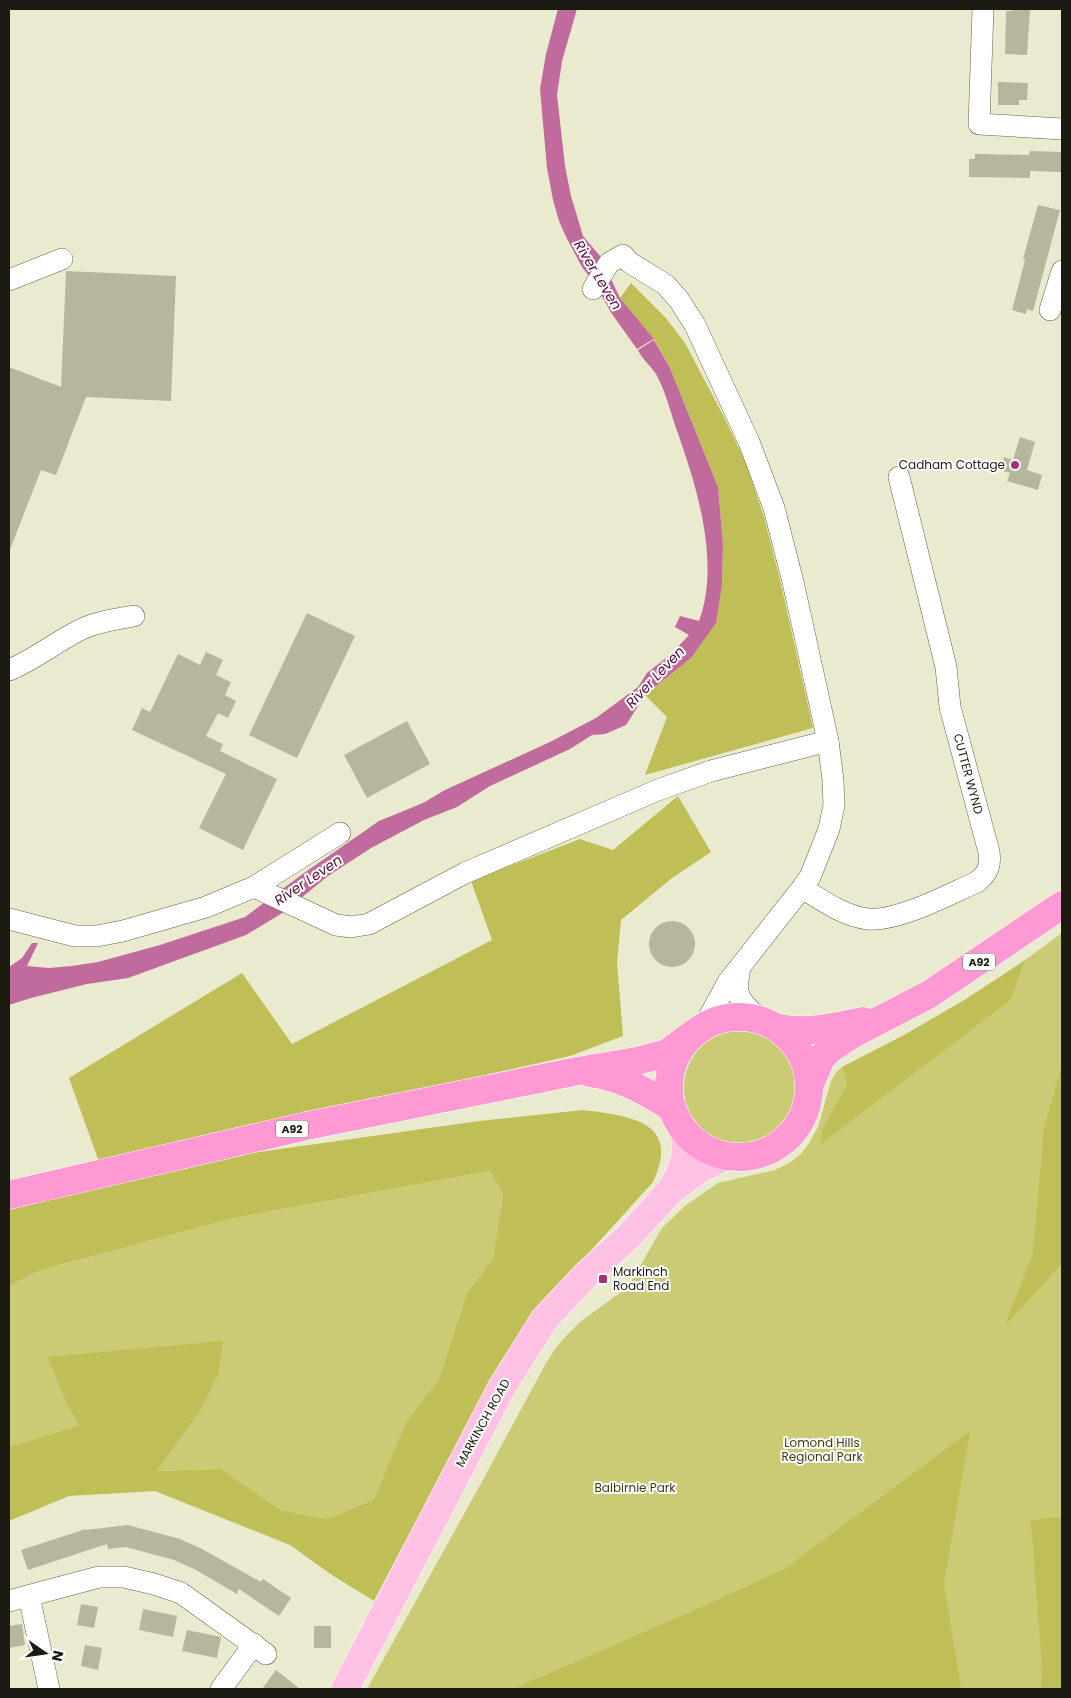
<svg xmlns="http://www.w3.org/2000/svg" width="1071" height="1698" font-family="Poppins,sans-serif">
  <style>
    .green { fill: #cbca75 }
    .forest { fill: #c0be56 }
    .water { fill: #c16a9d }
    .building { fill: #b6b69a }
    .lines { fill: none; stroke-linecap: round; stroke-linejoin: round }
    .minor-casing { stroke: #626249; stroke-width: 22 }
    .major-casing { stroke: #fff; stroke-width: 29 }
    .highway-casing { stroke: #fff; stroke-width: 29 }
    .minor { stroke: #fff; stroke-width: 21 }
    .major { stroke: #ffc2e5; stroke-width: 28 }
    .highway { stroke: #ff99d3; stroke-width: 28 }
    .poi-dot { fill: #ab2d7e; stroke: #fff; stroke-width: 2 }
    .labels { text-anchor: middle; stroke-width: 4; stroke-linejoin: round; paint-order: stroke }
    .shield { fill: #fff; stroke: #5f5f58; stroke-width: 1 }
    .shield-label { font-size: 11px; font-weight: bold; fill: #1a1a10 }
    .poi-label { font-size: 12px; fill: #1a1a10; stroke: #fff; text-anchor: end }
    .street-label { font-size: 12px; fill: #1a1a10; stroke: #fff }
    .park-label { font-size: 12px; fill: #3d3c10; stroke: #fff }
    .water-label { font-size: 14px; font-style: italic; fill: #59063f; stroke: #fff }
  </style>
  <rect width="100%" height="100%" fill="#eaebce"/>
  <g class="green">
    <path d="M1062 933V1689H367L479 1487 545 1365 555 1349 565 1337 580 1322 621 1292 632 1280 662 1228 686 1205 718 1183 775 1170 789 1163 801 1154 809 1143 818 1127 831 1081 837 1071 842 1067 847 1084 822 1129V1143L1011 1000 1025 960Z"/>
    <circle cx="742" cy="1088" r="58"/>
    <path d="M490 1171 503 1193 493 1258 466 1295 439 1379 406 1422 375 1500 327 1519 281 1510 221 1469 157 1471 199 1413 49 1357 67 1405 79 1425 9 1447V1286L41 1270 234 1218Z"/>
  </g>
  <g class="forest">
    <path d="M631 283 666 318 685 343 724 417 745 461 764 517 781 584 813 728 645 775 667 717 645 695 691 658 722 584 723 544 718 487 670 368 654 339 620 298Z"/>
    <path d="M678 796 711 852 672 878 621 920 617 962 623 1036 570 1056 99 1162 69 1078 242 973 292 1044 492 940 471 881 580 839 613 850Z"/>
    <path d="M1025 960 1011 1000 821 1144 822 1129 847 1084 842 1067 904 1035 966 999Z"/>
    <path d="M1062 1064V1264L1005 1325 1033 1253 1044 1128Z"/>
    <path d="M583 1110C628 1116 682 1120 653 1182L539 1308 480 1400 374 1601 332 1575 290 1545 155 1491 69 1496 9 1521V1447L79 1425 67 1405 48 1357 223 1341 218 1374 199 1413 157 1471 221 1469 281 1510 327 1519 374 1500 406 1422 439 1379 466 1295 493 1258 503 1194 490 1171 234 1218 41 1270 9 1286V1210L217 1158 479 1121Z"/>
    <path d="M970 1431 944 1583 961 1689H513L702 1607 786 1568Z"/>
    <path d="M1062 1517V1689H1041L1042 1668 1031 1520Z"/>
  </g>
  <g class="water">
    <path d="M558 9H577L562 61 557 95 565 166 571 196 583 236 600 256 620 298 654 339 637 349 612 314 595 284 582 267 567 239 559 221 553 200 547 168 540 89 546 54Z"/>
    <path d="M654 340 670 368 718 487 723 544 722 584 716 623 691 658 645 695 626 725 605 734 592 735 570 749 490 786 457 807 424 820 371 848 328 876 284 912 246 935 128 978 87 984 31 998 9 1005V967L22 958 32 943H38L27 966 49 968 72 966 98 962 160 945 245 917 304 873 379 821 423 803 445 790 550 742 596 718 638 687 647 673 671 654 689 635 675 627 680 616 699 621C721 562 696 484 676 428 670 410 665 390 656 374 650 365 642 359 638 350Z"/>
  </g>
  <g class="building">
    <path d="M1013 9H1030L1027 55 1005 54 1006 11H1012Z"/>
    <path d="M998 82 1028 83 1027 100H1019V105H998Z"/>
    <path d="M1030 151 1062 152V172L1030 171V178L969 177V159H975V154L1029 155Z"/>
    <path d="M1038 205 1060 210 1033 311 1027 309 1026 314 1012 310 1025 260 1023 259Z"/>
    <path d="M66 271 176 276 171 401 86 397 56 475 41 470 9 552V367L61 387Z"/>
    <path d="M1020 437 1035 442 1027 470 1042 475 1038 490 1007 481 1010 473 1000 470 1004 457 1013 460Z"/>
    <path d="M307 613 355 636 297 758 249 735Z"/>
    <path d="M206 652 223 660 216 675 231 682 225 695 236 701 228 718 218 713 206 736 223 744 220 751 277 779 243 850 199 828 226 774 132 730 142 708 150 712 178 654 200 665Z"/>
    <path d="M407 721 430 764 367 798 344 755Z"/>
    <circle cx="672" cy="944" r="23"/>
    <path d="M128 1525 180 1539 202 1549 261 1582 263 1579 291 1598 279 1616 239 1589 237 1594 196 1570 174 1560 126 1547 108 1549 107 1544 28 1570 21 1550 86 1529V1530Z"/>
    <path d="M81 1604 98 1607 94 1628 77 1625Z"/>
    <path d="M143 1609 177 1616 173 1637 139 1630Z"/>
    <path d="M22 1624 25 1645 9 1648V1626Z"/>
    <rect x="314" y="1626" width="17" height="22"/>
    <path d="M187 1630 221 1637 217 1658 182 1651Z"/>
    <path d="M85 1645 102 1648 98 1670 81 1666Z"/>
    <path d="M276 1670 300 1689H262Z"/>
  </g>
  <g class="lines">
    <defs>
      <g id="minor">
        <path d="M983 9 979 124 1062 129"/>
        <path d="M9 280 62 259"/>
        <path d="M593 289 609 263 623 255 629 262 666 285 679 300 695 325 749 442 774 508 793 582 828 741 833 780 834 805 829 829 810 877 802 888 728 982 703 1028"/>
        <path d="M1050 310 1062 271"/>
        <path d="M9 670C36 659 58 640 84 628 100 621 117 619 134 616"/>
        <path d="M254 887 336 925 351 927 369 924 465 873 658 790 711 771 828 741"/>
        <path d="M802 888C823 901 844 916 868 919 898 922 949 894 977 882 988 873 991 866 989 852L950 707 946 667 899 477"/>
        <path d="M9 919 75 936H97L123 931 206 907 254 887 340 833"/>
        <path d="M740 967C734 998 739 1000 761 1020"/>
        <path d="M29 1596 49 1689"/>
        <path d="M9 1601 99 1577H124L154 1584 181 1593 266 1654"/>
        <path d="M221 1689 254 1644"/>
      </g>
      <g id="major">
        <path d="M671 1190C683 1168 689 1156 684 1130"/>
        <path d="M345 1689 502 1387 544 1320 585 1276 629 1236 670 1191 698 1170 725 1156"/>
      </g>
      <g id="highway">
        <circle cx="739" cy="1087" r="70"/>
        <path d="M778 1028C807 1034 834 1027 863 1021"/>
        <path d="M590 1073C619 1076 648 1092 672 1108"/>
        <path d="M810 1084 821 1058 830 1049 851 1035 928 995 1062 905"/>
        <path d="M9 1195 306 1126 578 1071 637 1061 667 1053 694 1033"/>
      </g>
    </defs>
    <use href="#minor" class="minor-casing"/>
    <use href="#major" class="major-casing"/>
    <use href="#highway" class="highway-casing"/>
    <use href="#minor" class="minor"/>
    <use href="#major" class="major"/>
    <use href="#highway" class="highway"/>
  </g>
  <g class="poi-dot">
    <circle cx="1015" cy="465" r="5"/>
    <rect x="598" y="1274" width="10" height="10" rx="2.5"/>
  </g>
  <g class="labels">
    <g class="shield">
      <rect x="963" y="953.5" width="32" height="17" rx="4"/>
      <rect x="276" y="1120.5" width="32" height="17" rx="4"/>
    </g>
    <g class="shield-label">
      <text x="979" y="966">A92</text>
      <text x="292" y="1133">A92</text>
    </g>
    <g class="poi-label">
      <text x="1005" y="469">Cadham Cottage</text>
      <text x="613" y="1276" text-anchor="start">Markinch<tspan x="613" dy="14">Road End</tspan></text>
    </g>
    <g class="street-label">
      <text transform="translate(968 774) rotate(75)" y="4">CUTTER WYND</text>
      <text transform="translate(483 1423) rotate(-61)" y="4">MARKINCH ROAD</text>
    </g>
    <g class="park-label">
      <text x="822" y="1447">Lomond Hills<tspan x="822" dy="14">Regional Park</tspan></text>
      <text x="635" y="1492">Balbirnie Park</text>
    </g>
    <g class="water-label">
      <text transform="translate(598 275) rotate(59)" y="5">River Leven</text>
      <text transform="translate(655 677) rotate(-47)" y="5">River Leven</text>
      <text transform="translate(308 880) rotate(-34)" y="5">River Leven</text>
    </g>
  </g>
  <rect width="1071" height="1698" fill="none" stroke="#1a1a10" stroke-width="20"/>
  <g transform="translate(45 1653) rotate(103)" stroke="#ffffff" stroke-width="4" paint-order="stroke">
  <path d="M0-4L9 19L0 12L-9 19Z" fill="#1a1a10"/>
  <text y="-8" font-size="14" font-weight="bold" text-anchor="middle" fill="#1a1a10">N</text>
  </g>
</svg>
